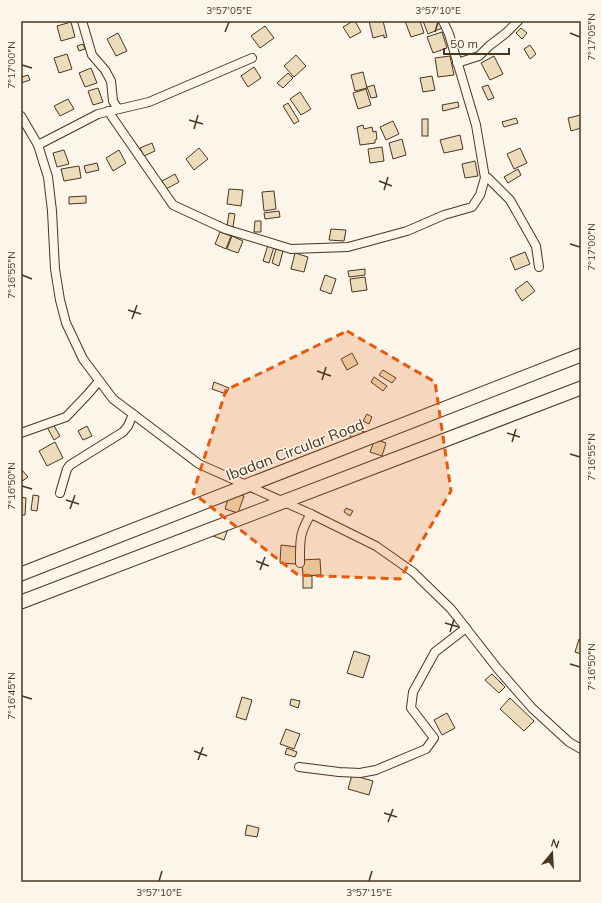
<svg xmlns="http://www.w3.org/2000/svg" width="602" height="903" font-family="Mulish,sans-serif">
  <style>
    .building { fill: #ecdcbc; stroke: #4a3520 }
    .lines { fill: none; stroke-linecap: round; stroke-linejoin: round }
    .minor-casing { stroke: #4a3520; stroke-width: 10 }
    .trunk-casing { stroke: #4a3520; stroke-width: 15 }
    .minor { stroke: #fbf6e9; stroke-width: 8 }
    .trunk { stroke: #fbf6e9; stroke-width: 13 }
    .marked { fill: #e8590c; fill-opacity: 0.2; stroke: #e8590c; stroke-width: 3; stroke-dasharray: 8 5; stroke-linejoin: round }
    .ticks { fill: none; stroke: #4a3520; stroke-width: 1.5 }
    .labels { text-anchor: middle; stroke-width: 3; stroke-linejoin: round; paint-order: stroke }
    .street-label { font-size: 15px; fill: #4a3520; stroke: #fbf6e9 }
    .neatline { fill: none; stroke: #4a3520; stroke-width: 1.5 }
    .ticks-label { font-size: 10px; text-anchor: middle; fill: #4a3520 }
  </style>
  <rect width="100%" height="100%" fill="#fbf6e9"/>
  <g class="building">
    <path d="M353 21H355L361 32 350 38 343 27Z"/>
    <path d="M369 21H383L387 37 384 38V35L373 38Z"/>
    <path d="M405 21H420L424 33 411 37Z"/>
    <path d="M423 21H439L442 28 428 34Z"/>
    <path d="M71 22 75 37 61 41 57 26Z"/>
    <path d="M265 26 274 38 260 48 251 36Z"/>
    <path d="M521 28 527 33 522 39 516 33Z"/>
    <path d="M442 32 447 48 433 53 427 37Z"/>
    <path d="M118 33 127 51 116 56 107 39Z"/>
    <path d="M83 44 85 49 79 51 77 46Z"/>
    <path d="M530 45 536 54 530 59 524 49Z"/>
    <path d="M67 54 72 69 59 73 54 58Z"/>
    <path d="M296 55 306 66 294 77 284 66Z"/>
    <path d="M450 56 454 75 438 77 435 58Z"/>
    <path d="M494 56 503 74 490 80 481 63Z"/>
    <path d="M254 67 261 78 248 87 241 76Z"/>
    <path d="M91 68 97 83 85 87 79 73Z"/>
    <path d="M363 72 367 88 355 91 351 75Z"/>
    <path d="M288 73 293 78 283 88 277 83Z"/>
    <path d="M21 74 22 77 28 75 30 80 21 83Z"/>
    <path d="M432 76 435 90 423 92 420 78Z"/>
    <path d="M374 85 377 97 371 98 367 87Z"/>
    <path d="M488 85 494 98 488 100 482 87Z"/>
    <path d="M98 88 103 102 93 105 88 91Z"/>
    <path d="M366 89 371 105 358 109 353 93Z"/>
    <path d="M300 92 311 109 301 115 290 99Z"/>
    <path d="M68 99 74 109 60 116 54 106Z"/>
    <path d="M458 102 459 107 443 111 442 105Z"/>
    <path d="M288 103 299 121 294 124 283 106Z"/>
    <path d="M581 115V128L571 131 568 118Z"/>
    <path d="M516 118 518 123 504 127 502 122Z"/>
    <rect x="422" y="119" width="6" height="17"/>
    <path d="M393 121 399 134 386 140 380 127Z"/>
    <path d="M363 125 364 129 372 127 373 132 376 131 377 139 375 140V143L360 145 357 127Z"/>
    <path d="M460 135 463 149 444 153 440 140Z"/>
    <path d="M402 139 406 155 393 159 389 143Z"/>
    <path d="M152 143 155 151 144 156 140 148Z"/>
    <path d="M382 147 384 161 370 163 368 149Z"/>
    <path d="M199 148 208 159 194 170 186 159Z"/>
    <path d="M520 148 527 163 514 169 507 154Z"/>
    <path d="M64 150 69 164 57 167 53 153Z"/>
    <path d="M119 150 126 163 113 171 106 158Z"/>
    <path d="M475 161 478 176 465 178 462 164Z"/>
    <path d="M97 163 99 170 86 173 84 166Z"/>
    <path d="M79 166 81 178 64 181 61 169Z"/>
    <path d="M518 169 521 175 508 183 504 177Z"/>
    <path d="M175 174 179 182 166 189 162 181Z"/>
    <path d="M229 189 243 190 241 206 227 204Z"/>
    <path d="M274 191 276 209 264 211 262 192Z"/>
    <path d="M86 196V203L69 204V197Z"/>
    <path d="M279 211 280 217 265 219 264 213Z"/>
    <path d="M229 213 235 214 233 227 227 226Z"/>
    <path d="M255 221H261V232H254Z"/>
    <path d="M331 229 346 230 344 241 329 240Z"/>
    <path d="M220 232 231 236 226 249 215 244Z"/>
    <path d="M232 236 243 241 238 253 227 249Z"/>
    <path d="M268 245 274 247 269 263 263 261Z"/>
    <path d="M276 249 283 251 279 266 272 263Z"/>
    <path d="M525 252 530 264 515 270 510 258Z"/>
    <path d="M295 253 308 257 304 272 291 269Z"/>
    <path d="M365 269V275L349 277 348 271Z"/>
    <path d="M325 275 336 279 331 294 320 290Z"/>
    <path d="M365 277 367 290 352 292 350 279Z"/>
    <path d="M527 281 535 291 522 301 515 290Z"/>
    <path d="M352 353 358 364 347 370 341 359Z"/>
    <path d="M383 370 396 378 392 383 379 375Z"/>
    <path d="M374 377 387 386 383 391 371 382Z"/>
    <path d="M214 382 229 388 226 394 212 389Z"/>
    <path d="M367 414 372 417 369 424 363 421Z"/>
    <path d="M53 424 60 436 54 440 47 427Z"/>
    <path d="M87 426 92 436 83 440 78 431Z"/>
    <path d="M353 429 369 433 366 442 350 437Z"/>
    <path d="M375 439 386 443 382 456 370 452Z"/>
    <path d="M55 442 63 458 47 466 39 451Z"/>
    <path d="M21 469 28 477 21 482Z"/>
    <path d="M230 492 244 496 238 513 225 509Z"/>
    <path d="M33 495 39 496 37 511 31 510Z"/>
    <path d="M21 497 26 498 25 515H21Z"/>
    <path d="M346 508 353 511 350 516 344 512Z"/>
    <path d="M218 522 229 526 224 540 213 536Z"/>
    <path d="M281 545 298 547 296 564 280 563Z"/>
    <path d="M320 559 321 575 303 576 302 560Z"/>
    <rect x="303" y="576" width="9" height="12"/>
    <path d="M579 639 581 640V654L575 652Z"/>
    <path d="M354 651 370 656 363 678 347 673Z"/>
    <path d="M492 674 505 687 499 693 485 680Z"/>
    <path d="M242 697 252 700 246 720 236 717Z"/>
    <path d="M510 698 534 721 524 731 500 709Z"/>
    <path d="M291 699 300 701 298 708 290 705Z"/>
    <path d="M447 713 455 728 442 735 434 720Z"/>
    <path d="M286 729 300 734 294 749 280 744Z"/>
    <path d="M287 748 297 752 295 757 285 754Z"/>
    <path d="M352 775 373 781 369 795 348 789Z"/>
    <path d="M247 825 259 828 257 837 245 835Z"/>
  </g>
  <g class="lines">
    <defs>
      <g id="minor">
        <path d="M82 21 92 55 105 70 111 81 113 101 118 109"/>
        <path d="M457 63 479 56 489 46 506 33 518 21"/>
        <path d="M108 111 173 205 225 229 291 249 348 247 407 231 444 215 472 207 480 195 485 178 476 125 449 34 443 21"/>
        <path d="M21 116 38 145 48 177 52 211 55 269 60 300 66 323 83 359 113 399 199 464 311 514 376 546 413 572 451 609 497 668 532 708 569 742 581 749"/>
        <path d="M38 145 98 114 149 102 252 58"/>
        <path d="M485 178H488L510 200 536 246 539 267"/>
        <path d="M21 433 66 417 88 394 99 381"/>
        <path d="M60 493 67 469 70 465 123 432 128 426 133 414"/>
        <path d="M300 563C300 541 299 533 311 514"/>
        <path d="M299 767 339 772 360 773 376 770 426 749 434 738 411 708 413 692 435 652 466 628"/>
      </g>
      <g id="trunk">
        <path d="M21 574 581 355"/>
        <path d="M21 602 581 388"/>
      </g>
    </defs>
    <use href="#minor" class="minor-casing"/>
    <use href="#trunk" class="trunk-casing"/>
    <use href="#minor" class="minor"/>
    <use href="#trunk" class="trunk"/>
  </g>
  <path class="marked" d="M347 331 435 382 451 491 400 579 298 575 193 493 226 390Z"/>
  <path class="ticks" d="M225 32 229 22M435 32 438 22M570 33 580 37M22 65 32 68M189 120 203 124M194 129 198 115M379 181 392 186M384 190 388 177M570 244 580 247M22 275 32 279M128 310 141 314M132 319 137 305M317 371 331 376M322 380 326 367M507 433 520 437M512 442 516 429M570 454 580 457M22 486 32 489M66 500 79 504M70 509 75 495M256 561 269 566M260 570 265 557M445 623 459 627M450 632 454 619M570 664 580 667M22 696 32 699M194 751 207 756M198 760 203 747M384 813 397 817M388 822 393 809M159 881 162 871M369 881 372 871"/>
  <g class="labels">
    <g class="street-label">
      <text transform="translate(295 450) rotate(-21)" y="5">Ibadan Circular Road</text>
    </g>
  </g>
  <rect width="602" height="903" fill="none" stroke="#fbf6e9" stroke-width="44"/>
  <g transform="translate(552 853) rotate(18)" stroke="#fbf6e9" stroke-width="3" paint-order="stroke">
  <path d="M0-3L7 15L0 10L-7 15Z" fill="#4a3520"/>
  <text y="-6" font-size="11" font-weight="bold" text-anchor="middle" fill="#4a3520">N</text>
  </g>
  <path d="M444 48v6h65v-6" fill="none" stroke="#4a3520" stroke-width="2"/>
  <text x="450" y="48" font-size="12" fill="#4a3520" stroke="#fbf6e9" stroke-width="3" paint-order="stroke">50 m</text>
  <rect x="22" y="22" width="558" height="859" class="neatline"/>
  <g class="ticks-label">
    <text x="229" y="14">3°57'05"E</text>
    <text x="438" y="14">3°57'10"E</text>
    <text transform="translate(591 37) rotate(-90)" y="4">7°17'05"N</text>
    <text transform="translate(11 65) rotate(-90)" y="4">7°17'00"N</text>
    <text transform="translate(591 247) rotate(-90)" y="4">7°17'00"N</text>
    <text transform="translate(11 275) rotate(-90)" y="4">7°16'55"N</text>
    <text transform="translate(591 457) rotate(-90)" y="4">7°16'55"N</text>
    <text transform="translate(11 486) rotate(-90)" y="4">7°16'50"N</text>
    <text transform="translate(591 667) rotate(-90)" y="4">7°16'50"N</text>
    <text transform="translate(11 696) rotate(-90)" y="4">7°16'45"N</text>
    <text x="159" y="896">3°57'10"E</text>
    <text x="369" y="896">3°57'15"E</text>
  </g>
</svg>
